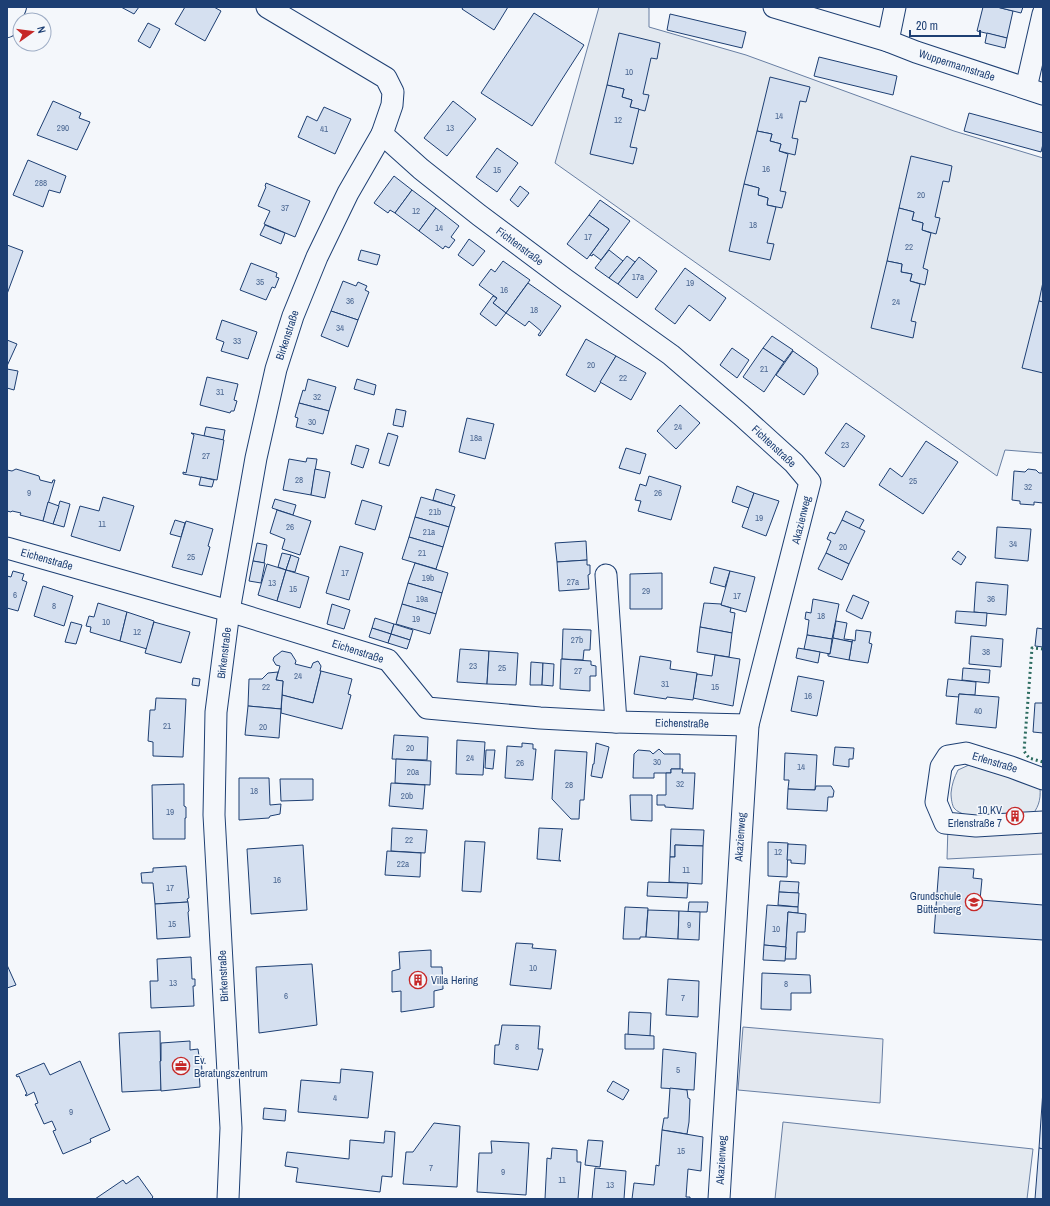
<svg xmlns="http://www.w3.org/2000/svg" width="1050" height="1206" font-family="'Archivo Narrow',sans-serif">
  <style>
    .green { fill: #e3e9f0; stroke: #687fa3 }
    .parking { fill: #e3e8f0; stroke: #687fa3 }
    .building { fill: #d5e0f0; stroke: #1d3f73 }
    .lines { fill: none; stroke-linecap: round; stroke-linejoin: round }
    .minor-casing { stroke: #1d3f73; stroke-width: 23 }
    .primary-casing { stroke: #1d3f73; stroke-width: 24 }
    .minor { stroke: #f4f7fb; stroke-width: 21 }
    .primary { stroke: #f4f7fb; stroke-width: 22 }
    .hedge { stroke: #2c6c60; stroke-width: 3; stroke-dasharray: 2 3; stroke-linecap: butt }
    .labels { text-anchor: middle; stroke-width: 3; stroke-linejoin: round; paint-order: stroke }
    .number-label { font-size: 9px; fill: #4b6792 }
    .street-label { font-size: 11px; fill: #1d3f73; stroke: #f4f7fb }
    .poi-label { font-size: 11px; fill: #1d3f73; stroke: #f4f7fb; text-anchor: end }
  </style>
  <rect width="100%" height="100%" fill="#f4f7fb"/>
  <g class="green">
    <path d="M599 7H647L649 8V27L746 55 954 131 1043 158V453L1005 450 997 476 555 163Z"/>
    <path d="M971 764 1040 788C1041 801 1038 808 1030 818 1013 818 965 822 954 808 952 805 951 798 951 793 952 784 954 778 958 770Z"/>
    <path d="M783 1122 1033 1149 1027 1199H775Z"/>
  </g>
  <g class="parking">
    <path d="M1043 823V854L947 859 948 826Z"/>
    <path d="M743 1027 883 1039 880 1103 738 1090Z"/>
  </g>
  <g class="building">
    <path d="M121 7H139L134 14Z"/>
    <path d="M185 7H214L221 11 205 41 175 24Z"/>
    <path d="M463 7H508L494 30 462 9Z"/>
    <path d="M983 7H997L1013 11 1007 38 977 31Z"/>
    <path d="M997 7H1023L1021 13Z"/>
    <path d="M534 13 584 45 532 126 481 93Z"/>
    <path d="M670 14 746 32 742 48 667 30Z"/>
    <path d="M148 23 160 29 150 48 138 41Z"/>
    <path d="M619 33 660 43 657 59 651 58 643 94 649 95 645 111 630 107 632 100 622 97 624 89 607 85Z"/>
    <path d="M987 33 1007 38 1005 48 985 43Z"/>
    <path d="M819 57 897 76 893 95 814 76Z"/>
    <path d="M770 77 810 87 806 102 800 101 792 138 798 139 795 155 779 151 781 144 770 141 772 134 757 131Z"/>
    <path d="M607 85 624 89 622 97 632 100 630 107 639 109 630 147 637 148 633 164 590 154Z"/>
    <path d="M53 101 81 113 79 118 90 122 77 150 37 135Z"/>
    <path d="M453 101 476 119 447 156 424 138Z"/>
    <path d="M324 107 351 119 335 154 298 137 307 116 317 121Z"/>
    <path d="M969 113 1043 133V144L1041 152 964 131Z"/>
    <path d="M757 131 772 134 770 141 781 144 779 151 788 154 780 191 786 192 782 208 767 205 768 198 758 195 759 188 744 184Z"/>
    <path d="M497 148 518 163 497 192 476 177Z"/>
    <path d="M911 156 952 166 949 182 943 181 935 217 940 218 936 234 922 230 923 223 912 220 914 212 899 208Z"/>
    <path d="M28 160 66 176 60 193 49 190 43 207 13 195Z"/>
    <path d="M394 176 412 190 395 213 390 210 388 213 374 203Z"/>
    <path d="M266 183 310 201 295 237 264 224 270 211 258 206 266 187 265 186Z"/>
    <path d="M744 184 759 188 758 195 768 198 767 205 776 207 767 243 774 244 770 260 729 251Z"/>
    <path d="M520 186 529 193 518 207 510 200Z"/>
    <path d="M412 190 436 208 419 231 395 213Z"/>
    <path d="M600 200 630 221 601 260 593 254 592 256 590 255 609 229 589 215Z"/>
    <path d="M436 208 459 226 451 237 455 240 449 248 445 246 443 249 419 231Z"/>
    <path d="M899 208 914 212 912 220 923 223 922 230 931 233 923 268 928 270 925 285 910 281 912 274 901 272 902 264 887 261Z"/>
    <path d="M589 215 609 229 587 259 567 244Z"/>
    <path d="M265 225 285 233 281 244 260 235Z"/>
    <path d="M469 239 485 251 473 266 458 255Z"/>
    <path d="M7 245 23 251 7 294Z"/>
    <path d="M361 250 380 255 377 265 358 260Z"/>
    <path d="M609 250 623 261 609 278 595 268Z"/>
    <path d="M627 256 635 262 618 284 609 278Z"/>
    <path d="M639 257 657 271 637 298 618 284Z"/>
    <path d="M503 261 530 280 506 313 493 303 497 298 479 285 491 269 495 272Z"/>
    <path d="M887 261 902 264 901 272 912 274 910 281 920 284 911 321 916 322 913 338 871 328Z"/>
    <path d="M251 263 277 273 276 277 279 278 275 288 272 287 266 300 240 290Z"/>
    <path d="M685 268 726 298 710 321 689 305 675 324 655 309Z"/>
    <path d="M343 281 356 286 358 282 367 286 365 290 369 292 358 320 331 311Z"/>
    <path d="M1043 282V302L1039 301Z"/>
    <path d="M528 283 561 306 540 336 538 335 541 331 529 321 525 326 506 313Z"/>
    <path d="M493 296 497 298 493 303 506 313 496 326 480 314Z"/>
    <path d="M1039 301 1043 302V373L1022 368Z"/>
    <path d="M331 311 358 320 348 347 321 336Z"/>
    <path d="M222 320 257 332 248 359 221 351 224 342 216 339Z"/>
    <path d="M772 336 793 350 784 362 763 348Z"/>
    <path d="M586 339 616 356 595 392 566 375Z"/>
    <path d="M7 340 17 344 7 366Z"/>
    <path d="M732 348 749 360 737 378 720 365Z"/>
    <path d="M763 348 784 362 764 392 743 377Z"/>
    <path d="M793 351 817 368 818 374 804 395 776 375Z"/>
    <path d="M616 356 646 373 631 400 600 382Z"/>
    <path d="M7 369 18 371 14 390 7 388Z"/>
    <path d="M207 377 238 384 234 400 237 401 234 411H231L230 413 200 405Z"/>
    <path d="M308 379 336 387 329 411 299 403 303 390 305 391Z"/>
    <path d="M357 379 376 385 374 395 354 389Z"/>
    <path d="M299 403 329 411 323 434 296 427 298 418 295 417Z"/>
    <path d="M680 405 700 423 676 449 657 431Z"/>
    <path d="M396 409 406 411 403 427 393 425Z"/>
    <path d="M467 418 494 424 485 459 459 452Z"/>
    <path d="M846 423 865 436 844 467 825 453Z"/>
    <path d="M206 427 225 430 223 440 204 436Z"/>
    <path d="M191 433 224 440 217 480 183 474V472L186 473 194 435Z"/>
    <path d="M388 433 398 436 389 466 379 463Z"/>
    <path d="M926 441 958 462 923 514 879 485 890 468 902 477Z"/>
    <path d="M356 445 369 449 363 468 351 464Z"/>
    <path d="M626 448 646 454 640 474 619 468Z"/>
    <path d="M307 458 317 459 311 495 283 490 289 459 306 462Z"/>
    <path d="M16 469 39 476 40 480 52 483 53 480H55L43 521 20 515 21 513 12 511 11 512 7 511V470L12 471Z"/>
    <path d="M315 469 330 472 325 498 311 495Z"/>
    <path d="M1028 469 1036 470 1039 473H1043V503L1034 502V505L1020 504V501L1012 500 1014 471 1025 472Z"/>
    <path d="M649 476 681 486 671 520 638 511 641 501 635 500 640 484 646 486Z"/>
    <path d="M201 477 214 480 212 487 199 485Z"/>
    <path d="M737 486 754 493 749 508 732 502Z"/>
    <path d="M436 489 455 495 451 506 433 500Z"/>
    <path d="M754 493 779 501 766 536 742 527Z"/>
    <path d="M103 497 134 506 120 551 71 536 80 506 99 511Z"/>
    <path d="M421 497 455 507 449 527 415 517Z"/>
    <path d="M275 499 296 505 293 515 272 508Z"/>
    <path d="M362 500 382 506 375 530 355 524Z"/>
    <path d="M60 501 70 504 64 527 53 524Z"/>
    <path d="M48 502 59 506 53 524 43 521Z"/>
    <path d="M277 510 311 521 300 555 282 549 285 539 270 533Z"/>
    <path d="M846 511 864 520 859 529 842 520Z"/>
    <path d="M415 517 449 527 443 547 409 537Z"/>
    <path d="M175 520 185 523 181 537 170 534Z"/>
    <path d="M842 520 865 531 849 564 826 553 831 541 827 539 830 532 835 534Z"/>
    <path d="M186 521 213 529 208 546 210 547 202 575 172 567Z"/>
    <path d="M997 527 1031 529 1028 561 995 558Z"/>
    <path d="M409 537 443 547 436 569 402 559Z"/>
    <path d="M586 541 587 560 557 562 555 543Z"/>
    <path d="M257 543 267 545 264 563 253 561Z"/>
    <path d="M340 546 363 553 349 600 326 593Z"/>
    <path d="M958 551 966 557 961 565 952 559Z"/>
    <path d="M282 553 291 555 286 570 278 567Z"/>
    <path d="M826 553 849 564 842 580 818 569Z"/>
    <path d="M291 555 299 558 295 572 286 570Z"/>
    <path d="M587 560V565H590V574L588 575 589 589 559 591 557 562Z"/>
    <path d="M253 561 265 563 261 583 249 581Z"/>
    <path d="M415 563 448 573 442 593 408 583Z"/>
    <path d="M267 564 286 570 277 601 258 595Z"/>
    <path d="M714 567 730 571 725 587 710 583Z"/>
    <path d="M286 570 309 577 300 608 277 601Z"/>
    <path d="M13 571 24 574 22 580 27 582 18 611 7 608V576L11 577Z"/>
    <path d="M730 571 755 577 746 612 721 605Z"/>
    <path d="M662 573V609H630V574Z"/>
    <path d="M976 582 1008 585 1006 615 974 612Z"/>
    <path d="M408 583 442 593 436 614 402 604Z"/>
    <path d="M43 586 73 596 64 626 34 616Z"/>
    <path d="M853 595 869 602 862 619 846 611Z"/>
    <path d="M813 599 839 604 832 639 807 635 809 620 805 619 806 612 811 613Z"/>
    <path d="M98 603 127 612 120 641 90 632 91 627 86 626 89 616 94 617Z"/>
    <path d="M704 603 721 604V605L731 608 730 612 735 613 732 633 700 627Z"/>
    <path d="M332 604 350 610 344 629 327 624Z"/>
    <path d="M402 604 436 614 430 634 396 624Z"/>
    <path d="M956 611 987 613 986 626 955 623Z"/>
    <path d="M127 612 154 621 147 649 120 641Z"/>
    <path d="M375 618 394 624 391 634 372 628Z"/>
    <path d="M836 621 847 623 844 639 853 640 852 642 833 638Z"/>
    <path d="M71 622 82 625 76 644 65 642Z"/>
    <path d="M154 622 190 632 181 663 145 653Z"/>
    <path d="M394 624 413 630 410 640 391 634Z"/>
    <path d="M700 627 732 633 729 657 697 652Z"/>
    <path d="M372 628 391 634 388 643 369 637Z"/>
    <path d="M1037 628 1043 629V647L1035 646Z"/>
    <path d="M563 629 591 630 590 650H584L583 660 562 659Z"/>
    <path d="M856 630 871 632 869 643 872 644 868 663 849 660 852 642 853 640 855 641Z"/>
    <path d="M391 634 410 640 407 649 388 643Z"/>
    <path d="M807 635 832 639 830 654 804 649Z"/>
    <path d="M971 636 1003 639 1001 667 969 664Z"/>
    <path d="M833 638 852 642 849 660 828 656V654H830Z"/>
    <path d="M798 648 820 652 818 663 796 658Z"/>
    <path d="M460 649 489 651 487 684 457 682Z"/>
    <path d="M282 651 291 653 296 661 295 664 311 668 313 663 318 661 321 666 320 671H321L313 703 282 695 283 681 276 680 280 666 276 665 273 660 274 657Z"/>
    <path d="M489 651 518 653 516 685 487 684Z"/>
    <path d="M715 655 740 659 733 706 693 698 697 674 712 676Z"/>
    <path d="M640 656 671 661 670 669 697 673 693 700 667 697 666 699 634 694Z"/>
    <path d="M561 659 591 661V665L596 666V676H590V691L560 689Z"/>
    <path d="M531 662 543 663 542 685H530Z"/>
    <path d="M543 663 554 664 553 686 542 685Z"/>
    <path d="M963 668 990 670 989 683 962 680Z"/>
    <path d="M321 671 352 679 348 694 351 695 342 729 281 713 282 695 313 703Z"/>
    <path d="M278 672 276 680 283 681 281 709 248 706 249 679H262L268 673Z"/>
    <path d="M798 676 824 681 817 716 791 711Z"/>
    <path d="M193 678 200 679 199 686 192 685Z"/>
    <path d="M948 679 976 682 975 695 959 694V697L946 696Z"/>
    <path d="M959 694 999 697 996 728 956 724Z"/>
    <path d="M156 698 186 699 183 757 153 756V742L148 741 150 710H155Z"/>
    <path d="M1035 703H1043V733L1033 732Z"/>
    <path d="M248 706 281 709 279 738 245 735Z"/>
    <path d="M394 735 428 737 427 760 392 759Z"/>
    <path d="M457 740 485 742 483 775 456 774Z"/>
    <path d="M522 743 533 744V749H536L533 780 505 778 507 746 522 747Z"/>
    <path d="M596 743 609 747 602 778 591 776 593 764H594Z"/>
    <path d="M835 747 854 748 853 759H849V767L833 765Z"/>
    <path d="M659 749 664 754H680V769H671V773H654V778H633L634 754 638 750 650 751 653 754Z"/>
    <path d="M486 750H495L493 769 485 768Z"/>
    <path d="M555 750 587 752 584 800H580L579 819H571L552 799Z"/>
    <path d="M785 753 817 755 815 790 788 789 789 780H784Z"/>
    <path d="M396 759 431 761 430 785 395 783Z"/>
    <path d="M671 769H683L682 773H695L693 809 665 807V805H657V795H666V773H671Z"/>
    <path d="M239 778H269L270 805 281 804 280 814 270 816 269 818 239 820Z"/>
    <path d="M280 779H313V800L281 801Z"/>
    <path d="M391 783 425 785 423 809 389 806Z"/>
    <path d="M184 784V806L186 807V818H185V839H153L152 785Z"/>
    <path d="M816 786H831L834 791 833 797H828L827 811 787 809 788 789 815 790Z"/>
    <path d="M630 795H652V821L631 820Z"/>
    <path d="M392 828 427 830 425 853 391 851Z"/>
    <path d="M539 828 563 829 562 830 559 860 561 861 537 859Z"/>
    <path d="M671 829 704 830 703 846 675 845V857H670Z"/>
    <path d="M465 841 485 842 481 892 462 891Z"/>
    <path d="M768 842 788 843 787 877 768 876Z"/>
    <path d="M788 844 806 845 805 864 791 863V860H787Z"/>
    <path d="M303 845 307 910 251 914 247 849Z"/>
    <path d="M675 845 703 846 702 884 669 882 670 857H675Z"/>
    <path d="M387 851 421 853 420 877 385 875Z"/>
    <path d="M186 866 189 898 187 899 188 902 155 904 153 883H142L141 873 153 872V868Z"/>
    <path d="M939 867 974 869 973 878 982 879 980 900 1043 905V940L934 933Z"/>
    <path d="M780 881 799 882 798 893 779 892Z"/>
    <path d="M648 882 688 883 687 898 647 896Z"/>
    <path d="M779 892 799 893 798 907 778 905Z"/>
    <path d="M188 902 189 911 188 912 190 937 157 939 155 904Z"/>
    <path d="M689 902H708L707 912H688Z"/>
    <path d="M767 905 798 907V913L788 912 786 947 764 945Z"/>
    <path d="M625 907 648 908 646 937H640V939H623Z"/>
    <path d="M648 910 679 911 678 939 646 937Z"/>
    <path d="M679 911 700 912 699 940 678 939Z"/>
    <path d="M788 912 806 914 805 932H797L796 959H785Z"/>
    <path d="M516 943 533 944 532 948 556 950 551 989 510 985Z"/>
    <path d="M764 945 786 947 785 961 763 960Z"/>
    <path d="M431 950V967H442L443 989 434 991V1007L401 1012V991L392 992V971L400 969 399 952Z"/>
    <path d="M191 957 192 979H195V986H193L194 1006 151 1008 150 981H158L157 959Z"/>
    <path d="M312 964 317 1025 259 1033 256 967Z"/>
    <path d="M7 965 16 985 7 988Z"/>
    <path d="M762 973 810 975 811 993H791V1010L761 1009Z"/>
    <path d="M668 979 699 981 698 1017 666 1015Z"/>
    <path d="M629 1012 651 1013 650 1036 628 1035Z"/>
    <path d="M502 1025 540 1026 538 1049H543L538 1070 494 1064 495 1045H499Z"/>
    <path d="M160 1031 161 1090 122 1092 119 1033Z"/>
    <path d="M625 1034 654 1036V1049H625Z"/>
    <path d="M190 1041V1050L198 1049 199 1056H201L202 1072H199L200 1087 161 1091 160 1061H161V1043Z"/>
    <path d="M663 1049 696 1053 694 1090 661 1088Z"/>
    <path d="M80 1061 110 1130 90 1139 91 1142 63 1154 53 1131 56 1130 52 1121 44 1124 35 1104 38 1103 34 1092 26 1096 25 1095 27 1094 19 1076 17 1077 16 1075 44 1063 50 1075Z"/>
    <path d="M341 1069 373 1072 368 1118 298 1112 301 1080 340 1083Z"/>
    <path d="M613 1081 629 1090 623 1100 607 1091Z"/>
    <path d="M670 1088 687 1090 688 1098 690 1099 689 1122 687 1134 662 1130 664 1118H668Z"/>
    <path d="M1043 1090V1149L1039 1148Z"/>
    <path d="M264 1108 286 1110 285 1121 263 1119Z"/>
    <path d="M434 1123 460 1126 457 1187 403 1184 406 1152H413Z"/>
    <path d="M662 1130 703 1137 701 1171 688 1169 686 1197H690V1199H632L634 1183 654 1185 656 1165 659 1166Z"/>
    <path d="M385 1131 395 1132 392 1177 382 1176 380 1192 296 1182 298 1168 285 1166 287 1152 349 1159 350 1140 384 1143Z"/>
    <path d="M588 1140 603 1141 600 1167 585 1165Z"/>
    <path d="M491 1141 529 1143 526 1195 477 1192 479 1153H492Z"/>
    <path d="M552 1148 577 1150V1162H581L578 1199H545L547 1158 551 1159Z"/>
    <path d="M1039 1148 1043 1149V1199H1035Z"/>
    <path d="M595 1168 626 1171 624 1199H592Z"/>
    <path d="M138 1176 153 1197 151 1199H95L123 1180 126 1184Z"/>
  </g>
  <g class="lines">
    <defs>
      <g id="minor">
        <path d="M267 7 386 78 393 92 392 105 382 134 421 169 479 215 566 280 671 355 741 415 794 463 810 482 748 725 719 1199"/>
        <path d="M774 7 888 41 916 52 1043 94"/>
        <path d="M888 41 895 7"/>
        <path d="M1026 88 1043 14"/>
        <path d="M7 548 229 611 388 660 427 708 540 718 616 722 748 725"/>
        <path d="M606 575 616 722"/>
        <path d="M1043 779 1011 767 966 753 948 756 941 767 936 802 945 823 976 826 1043 822"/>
        <path d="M228 1199 231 1128 214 815 216 712 229 611 256 458 276 369 293 316 317 257 348 193 382 134"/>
      </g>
      <path id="primary" d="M7 26 15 7"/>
    </defs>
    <use href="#minor" class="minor-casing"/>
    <use href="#primary" class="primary-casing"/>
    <use href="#minor" class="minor"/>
    <use href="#primary" class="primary"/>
    <path class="hedge" d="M1043 649 1032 648 1024 751 1029 758 1043 762"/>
  </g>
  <defs>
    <symbol id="building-ring" viewBox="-11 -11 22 22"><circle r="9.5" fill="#f4f7fb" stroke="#c62828" stroke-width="1.5"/><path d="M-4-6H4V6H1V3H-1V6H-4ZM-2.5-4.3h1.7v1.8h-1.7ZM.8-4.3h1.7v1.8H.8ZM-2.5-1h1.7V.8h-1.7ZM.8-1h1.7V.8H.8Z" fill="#c62828"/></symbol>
    <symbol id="school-ring" viewBox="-11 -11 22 22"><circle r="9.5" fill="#f4f7fb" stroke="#c62828" stroke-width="1.5"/><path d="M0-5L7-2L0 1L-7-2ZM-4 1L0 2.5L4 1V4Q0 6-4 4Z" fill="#c62828"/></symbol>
    <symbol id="office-ring" viewBox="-11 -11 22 22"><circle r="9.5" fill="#f4f7fb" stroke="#c62828" stroke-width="1.5"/><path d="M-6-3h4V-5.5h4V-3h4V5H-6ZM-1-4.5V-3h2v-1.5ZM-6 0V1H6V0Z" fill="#c62828"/></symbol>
  </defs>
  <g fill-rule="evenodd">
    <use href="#building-ring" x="1005" y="806" width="20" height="20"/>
    <use href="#school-ring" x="964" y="892" width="20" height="20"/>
    <use href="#building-ring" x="408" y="970" width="20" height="20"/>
    <use href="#office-ring" x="171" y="1056" width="20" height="20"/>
  </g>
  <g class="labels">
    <g class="number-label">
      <text x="629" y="75">10</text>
      <text x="779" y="119">14</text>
      <text x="618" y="123">12</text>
      <text x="63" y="131">290</text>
      <text x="450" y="131">13</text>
      <text x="324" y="132">41</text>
      <text x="766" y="172">16</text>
      <text x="497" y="173">15</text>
      <text x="41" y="186">288</text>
      <text x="921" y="198">20</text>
      <text x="285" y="211">37</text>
      <text x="416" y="214">12</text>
      <text x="753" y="228">18</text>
      <text x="439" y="231">14</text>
      <text x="588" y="240">17</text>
      <text x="909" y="250">22</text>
      <text x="638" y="280">17a</text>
      <text x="260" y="285">35</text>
      <text x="690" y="286">19</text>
      <text x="504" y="293">16</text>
      <text x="350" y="304">36</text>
      <text x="896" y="305">24</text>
      <text x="534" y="313">18</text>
      <text x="340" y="331">34</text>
      <text x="237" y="344">33</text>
      <text x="591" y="368">20</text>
      <text x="764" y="372">21</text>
      <text x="623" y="381">22</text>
      <text x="220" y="395">31</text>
      <text x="317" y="400">32</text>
      <text x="312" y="425">30</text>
      <text x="678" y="430">24</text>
      <text x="476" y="441">18a</text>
      <text x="845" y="448">23</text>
      <text x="206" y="459">27</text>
      <text x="299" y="483">28</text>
      <text x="913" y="484">25</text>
      <text x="1028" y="490">32</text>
      <text x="29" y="496">9</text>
      <text x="658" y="496">26</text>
      <text x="435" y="515">21b</text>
      <text x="759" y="521">19</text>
      <text x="102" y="527">11</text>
      <text x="290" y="530">26</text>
      <text x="429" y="535">21a</text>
      <text x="1013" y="547">34</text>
      <text x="843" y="550">20</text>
      <text x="422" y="556">21</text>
      <text x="191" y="560">25</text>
      <text x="345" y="576">17</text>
      <text x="428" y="581">19b</text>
      <text x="573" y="585">27a</text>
      <text x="272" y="586">13</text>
      <text x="293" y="592">15</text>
      <text x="646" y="594">29</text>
      <text x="15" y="598">6</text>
      <text x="737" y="599">17</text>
      <text x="422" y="602">19a</text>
      <text x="991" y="602">36</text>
      <text x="54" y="609">8</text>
      <text x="821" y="619">18</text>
      <text x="416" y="622">19</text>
      <text x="106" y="625">10</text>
      <text x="137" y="635">12</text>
      <text x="577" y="643">27b</text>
      <text x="986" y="655">38</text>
      <text x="473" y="669">23</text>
      <text x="502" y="671">25</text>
      <text x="578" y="674">27</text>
      <text x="298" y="679">24</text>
      <text x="665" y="687">31</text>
      <text x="266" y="690">22</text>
      <text x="715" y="690">15</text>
      <text x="808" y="699">16</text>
      <text x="978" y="714">40</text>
      <text x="167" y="729">21</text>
      <text x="263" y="730">20</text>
      <text x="410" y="751">20</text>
      <text x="470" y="761">24</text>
      <text x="657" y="765">30</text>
      <text x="520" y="766">26</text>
      <text x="801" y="770">14</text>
      <text x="413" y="775">20a</text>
      <text x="680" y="787">32</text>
      <text x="569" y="788">28</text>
      <text x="254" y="794">18</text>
      <text x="407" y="799">20b</text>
      <text x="170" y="815">19</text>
      <text x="409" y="843">22</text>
      <text x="778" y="855">12</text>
      <text x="403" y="867">22a</text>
      <text x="686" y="873">11</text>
      <text x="277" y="883">16</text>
      <text x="170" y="891">17</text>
      <text x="172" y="927">15</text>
      <text x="689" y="928">9</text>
      <text x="776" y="932">10</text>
      <text x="533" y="971">10</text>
      <text x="173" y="986">13</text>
      <text x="786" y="987">8</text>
      <text x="286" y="999">6</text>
      <text x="683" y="1001">7</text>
      <text x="517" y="1050">8</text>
      <text x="678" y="1073">5</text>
      <text x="335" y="1101">4</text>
      <text x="71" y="1115">9</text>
      <text x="681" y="1154">15</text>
      <text x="431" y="1171">7</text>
      <text x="503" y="1175">9</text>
      <text x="562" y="1183">11</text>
      <text x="610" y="1188">13</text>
    </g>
    <g class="street-label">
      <text transform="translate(957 65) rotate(18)" y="4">Wuppermannstraße</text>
      <text transform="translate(520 246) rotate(37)" y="4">Fichtenstraße</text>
      <text transform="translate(287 335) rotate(-72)" y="4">Birkenstraße</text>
      <text transform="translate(774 446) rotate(43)" y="4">Fichtenstraße</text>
      <text transform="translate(801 520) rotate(-76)" y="4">Akazienweg</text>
      <text transform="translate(47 559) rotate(16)" y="4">Eichenstraße</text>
      <text transform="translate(358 651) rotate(18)" y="4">Eichenstraße</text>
      <text transform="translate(224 653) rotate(-83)" y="4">Birkenstraße</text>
      <text transform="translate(682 723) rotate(1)" y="4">Eichenstraße</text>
      <text transform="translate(995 762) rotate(17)" y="4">Erlenstraße</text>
      <text transform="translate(740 837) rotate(-86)" y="4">Akazienweg</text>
      <text transform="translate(223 976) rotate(-93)" y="4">Birkenstraße</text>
      <text transform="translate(721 1160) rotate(-87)" y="4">Akazienweg</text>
    </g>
    <g class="poi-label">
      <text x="1002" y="814">10 KV<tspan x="1002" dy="13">Erlenstraße 7</tspan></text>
      <text x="961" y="900">Grundschule<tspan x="961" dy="13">Büttenberg</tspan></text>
      <text x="431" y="984" text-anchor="start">Villa Hering</text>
      <text x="194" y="1064" text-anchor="start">Ev.<tspan x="194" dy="13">Beratungszentrum</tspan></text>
    </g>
  </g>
  <rect width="1050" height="1206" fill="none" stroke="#1d3f73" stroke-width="16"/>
  <g transform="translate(32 32) rotate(76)"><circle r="19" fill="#f4f7fb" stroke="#9eadc5"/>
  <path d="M0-3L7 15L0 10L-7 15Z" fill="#c62828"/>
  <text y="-6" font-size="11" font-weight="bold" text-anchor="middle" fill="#1d3f73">N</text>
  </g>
  <path d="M910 30v6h70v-6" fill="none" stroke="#1d3f73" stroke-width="2"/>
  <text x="916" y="30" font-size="12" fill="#1d3f73" stroke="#f4f7fb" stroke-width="3" paint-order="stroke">20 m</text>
</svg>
